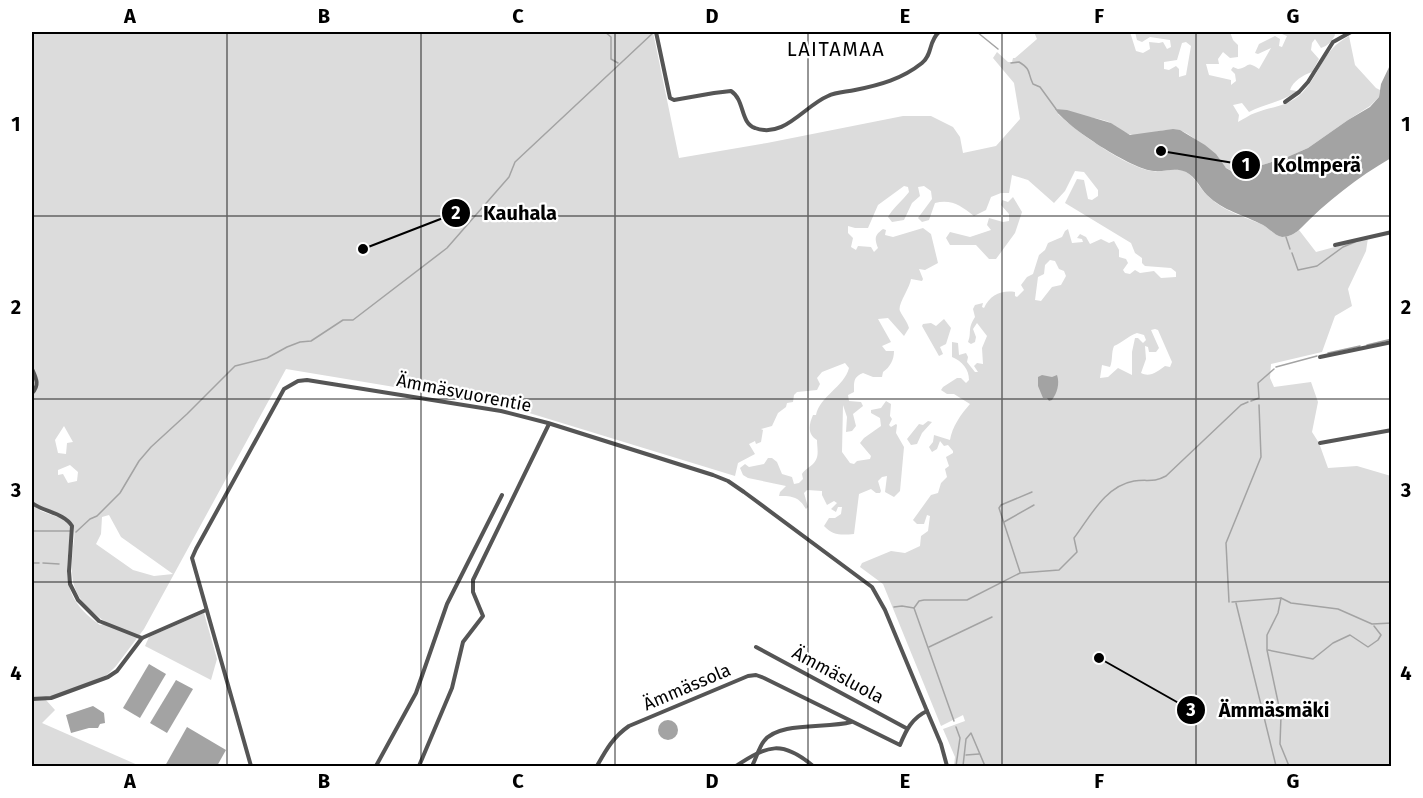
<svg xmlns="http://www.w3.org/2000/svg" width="1423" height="798" font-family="'Fira Sans',sans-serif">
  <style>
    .green { fill: #dcdcdc; fill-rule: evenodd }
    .water { fill: #a3a3a3 }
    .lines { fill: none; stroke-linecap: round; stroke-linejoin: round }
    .stream { stroke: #a3a3a3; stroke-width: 1.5 }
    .minor { stroke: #555; stroke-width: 4 }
    .grid { fill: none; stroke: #000; stroke-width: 1.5; stroke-opacity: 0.55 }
    .labels { text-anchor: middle; stroke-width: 4.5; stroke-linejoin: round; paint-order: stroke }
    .street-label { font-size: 18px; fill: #000; stroke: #fff }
    .neighbourhood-label { font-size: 20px; letter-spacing: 1.5px; fill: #000; stroke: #fff }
    .leader { fill: none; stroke: #000; stroke-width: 2 }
    .callout-dot { fill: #000; stroke: #fff; stroke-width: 2 }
    .mark-label { font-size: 18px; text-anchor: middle; font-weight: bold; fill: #fff }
    .callout-label { font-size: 20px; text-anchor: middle; font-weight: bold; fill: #000; stroke: #fff; stroke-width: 4.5; stroke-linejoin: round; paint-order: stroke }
    .neatline { fill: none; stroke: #000; stroke-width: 2 }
    .grid-label { font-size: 20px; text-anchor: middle; font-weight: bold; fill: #000 }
  </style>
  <rect width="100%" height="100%" fill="#fff"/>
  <g class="green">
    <path d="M32 32H653L679 158 767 143 903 116H931L953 127 960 137 963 153 996 146 1020 119 1014 83 993 58 997 52 1008 62H1012L1013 58H1015L1037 39 1034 32H1130L1136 51 1143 53 1150 49 1149 42 1159 43 1163 42 1167 49 1171 47 1170 40 1150 37 1142 42 1137 40 1135 32H1230L1233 40 1238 45V57L1230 58 1223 52 1218 59 1219 64H1206L1209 75 1231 80V85L1236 81 1235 74 1231 70 1233 67 1238 69C1251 67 1245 60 1259 69L1271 48 1258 54 1255 53 1259 44 1275 36 1280 39 1279 46 1282 47 1287 36 1277 32H1334L1335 35C1332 41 1328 46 1321 48L1315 39 1312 43 1311 50 1319 59 1312 72C1303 75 1293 81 1290 90L1297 91C1282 102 1265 104 1249 112L1242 103 1233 105 1239 115 1238 122C1244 119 1249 115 1255 113 1272 106 1288 107 1302 93 1322 72 1321 51 1349 36L1355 65 1376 88 1380 90 1379 97 1370 106 1348 120 1308 148 1285 158 1239 172C1221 173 1202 140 1184 132 1167 125 1150 136 1133 135 1123 134 1117 126 1109 122 1093 116 1074 116 1058 114 1077 132 1126 167 1152 171 1163 173 1174 167 1184 171 1194 175 1199 187 1206 194 1222 211 1243 216 1263 225 1269 228 1275 236 1282 237 1289 237 1294 234 1299 230L1316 252 1368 238 1366 251 1348 289 1352 306 1335 316 1322 352 1271 364 1270 378 1274 387 1311 382 1318 402 1312 432 1319 443 1328 468 1357 466 1391 476V766H954L955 757 943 729 965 721 963 715 941 726 883 584 860 567 862 563 891 551 905 553 920 546 921 536 928 531 930 516 927 515 924 524H917L913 520 931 495 938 493 941 483 947 477 945 469 949 466 946 457 953 453V451L948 445 944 446 940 441 937 449 932 452 929 447 933 442 934 435 950 440C952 427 961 414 970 404L954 394H947L941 390 943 387 957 378H961L966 383 969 380C969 369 962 361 952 357V342L958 343 959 355 966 353 968 357 967 362 975 372H978L974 366 977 363 983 364 982 348 987 336 977 323 973 329 976 337 975 342 971 344 968 342C972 333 967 329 975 317L973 309 975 305 983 303 982 307 984 308C990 295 1001 290 1015 292V296L1017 297 1024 290 1021 285 1027 277 1033 274 1039 255 1045 250 1048 243 1062 237 1065 231 1068 229 1072 243 1083 242 1082 239 1077 238 1080 234 1086 237 1090 244 1101 239 1109 243 1114 241 1119 250V257L1126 259 1128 263 1123 270 1125 273 1130 274 1135 270 1140 273 1154 271 1161 278 1176 277V272L1171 268 1145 266 1142 263V258L1135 253 1131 243 1065 203 1077 179 1084 180 1088 199 1092 200 1098 196V190L1084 172 1075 171 1065 191 1054 203 1028 180 1012 175 1009 193H1001L991 197 986 210 974 216C961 206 952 199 935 203L929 220 922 222 918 218 932 199 931 191 924 186 918 187 920 196 912 203 904 220 892 222 888 217C893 208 902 201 909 192L908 187 904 186 878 205 868 228H855L848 226V233L853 238 851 247 856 250 858 246 871 247 874 252 878 248C874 238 875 235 883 229L886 230 885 235 893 237 923 228 931 234 938 263 925 270 919 269 923 279 922 281 911 279C910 288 897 305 900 311 903 317 907 321 909 328L904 336 888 318 878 319 891 342 882 346 886 351H894C894 360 890 367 883 372L882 377H873L863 373C853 377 854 382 854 392L848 395 849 401 861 402 863 406 853 414 856 426 852 431 846 432 847 417 843 405 842 452 850 463 854 464 857 461 870 459 871 456 860 443 864 438 881 426 880 418 871 413V410L881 408 886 401 891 404 890 416 892 419 889 425 891 427 896 424 897 425 896 433 904 447 900 491 894 497 885 492 887 476 882 477 878 481 881 491 880 493H876L871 489 859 494 854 534C842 535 833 536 824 526L829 518H835L841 514 842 507H838L836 512 831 509 837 503 834 501 827 505 822 495V491L807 490 804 493 808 507 806 509C799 497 793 496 779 496L780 492 786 486 748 478 743 475 740 468 745 464 749 467 764 464 768 458H772L777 462 782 474 792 477 794 484 799 483 803 479 802 474C805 469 809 468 813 464 820 457 817 449 817 440 807 434 809 424 813 415H816C820 396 844 387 849 368L845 363 822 372 817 378 820 384 817 390 797 392 794 395 793 402 787 403 786 407 778 413 772 426 761 429 763 430 761 442 756 444 755 441 749 444 755 454 738 463 735 476 503 405 286 369 144 629 116 666 107 675 46 700 55 710 42 723 140 766H32V504L41 511 66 520 71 527C67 572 58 595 100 625L107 623C74 599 69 587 73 547 74 540 76 531 72 524 65 511 42 510 32 501V395C39 388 40 382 35 373H32ZM1186 42 1191 46 1186 75 1179 77V69L1176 66 1169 70 1164 69V62L1177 60 1182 43ZM1050 260 1055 261 1059 269 1064 271 1066 276 1061 285 1052 287 1041 301 1035 300 1038 277 1044 274 1045 265ZM1155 329 1158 330 1172 362 1170 367 1165 366C1158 371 1150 378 1141 373L1146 359 1145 346 1148 347 1149 352H1156L1159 348 1151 330ZM1137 333 1144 335 1146 340 1143 343 1138 338H1135L1132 352V375L1118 368 1108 377 1100 378 1102 365 1110 367C1113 360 1111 353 1114 346 1123 342 1128 336 1137 333ZM64 426 73 442 67 443 66 454 58 453 55 440ZM70 465 78 472 77 481 68 483 63 474 58 475V470ZM109 515 121 537 173 574 154 576 133 570 96 544 101 534 102 517Z"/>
    <path d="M1013 197 1022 212 1015 233 996 259H989L976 245H950L946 238 950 232 970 237 991 230 987 225 989 218 1003 222 1009 221V214L1001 205 1002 200 1008 202Z"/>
    <path d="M944 319 951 328 946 344 940 347 943 354 939 356 922 326 923 324 931 323 936 326Z"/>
    <path d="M928 421 932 422 922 433 917 444 911 445 907 439 919 424 923 425Z"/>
    <path d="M204 613 217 659 211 680 145 646 149 637Z"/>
  </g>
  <g class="water">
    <path d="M1391 63V158C1358 177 1326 202 1299 230 1294 234 1289 237 1282 237 1275 236 1270 229 1263 225 1244 215 1223 211 1207 195 1200 188 1196 177 1186 172 1175 167 1165 172 1154 171 1133 170 1066 127 1055 109L1067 110 1111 123 1130 135 1173 129 1180 130 1205 145 1216 154 1226 168 1233 172H1239L1285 158 1308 148 1348 120 1370 107 1379 97 1381 84Z"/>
    <path d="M1042 375 1052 377 1057 375C1060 384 1057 393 1052 400L1049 401 1047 398H1043L1038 386V377Z"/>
    <path d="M149 664 166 674 140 718 123 708Z"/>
    <path d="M176 680 193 689 167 733 150 723Z"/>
    <path d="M93 706 104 713 105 723 100 724 98 728H89L71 733 66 715Z"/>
    <circle cx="668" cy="730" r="10"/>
    <path d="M187 727 226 750 217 766H165Z"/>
  </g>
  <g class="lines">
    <g class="stream">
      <path d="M605 32 611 37V59L618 63"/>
      <path d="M977 32 998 49"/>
      <path d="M1011 63 1019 62C1032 70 1027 72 1033 84L1040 87 1056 109"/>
      <path d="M1286 237 1290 249"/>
      <path d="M1292 253 1298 270 1317 266 1343 247 1355 242"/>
      <path d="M1367 345 1392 339"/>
      <path d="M1328 353 1360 346"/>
      <path d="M1276 367 1317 356"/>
      <path d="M1251 401 1259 398 1258 383 1274 369"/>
      <path d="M1004 522 1034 505"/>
      <path d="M32 531H70"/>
      <path d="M76 532 90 519 97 516 120 493 139 461 151 447 187 414 235 366 267 358 287 347 300 342 311 341 343 320H353L447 248 509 177 515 162 654 32"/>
      <path d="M32 563H39"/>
      <path d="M43 563 59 564"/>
      <path d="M1020 572 999 508 1001 505 1032 492"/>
      <path d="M1281 598 1278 613 1267 635V650L1281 716 1280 744 1289 766"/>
      <path d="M1229 602 1226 543 1261 457 1259 405"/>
      <path d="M1232 602 1281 598 1291 603 1338 609 1372 624 1392 623"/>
      <path d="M1236 603 1276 766"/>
      <path d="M894 607 902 606 914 608 954 721"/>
      <path d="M914 608 919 601 924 600H967L1020 573 1059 570 1077 552 1074 538C1090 517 1105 486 1134 481 1148 479 1153 483 1166 476L1241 405 1248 402"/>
      <path d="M929 647 992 617"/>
      <path d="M1268 650 1313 659 1333 643 1350 635 1368 647 1378 640 1381 635 1374 626"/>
      <path d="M966 755 979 754"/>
      <path d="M956 766 960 738 956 727"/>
      <path d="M963 766 966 739 971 733 985 766"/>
    </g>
    <g class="minor">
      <path d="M656 32 670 98 674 100 714 93 731 91C745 100 740 123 755 128 784 139 804 106 828 96 836 92 846 92 855 90 880 85 902 79 922 63 933 54 928 42 939 32"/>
      <path d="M1285 102 1299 92 1308 82 1333 42 1351 32"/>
      <path d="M1335 245 1392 232"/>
      <path d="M1320 357 1392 342"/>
      <path d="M32 369C36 378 40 385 32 393"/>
      <path d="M1320 443 1392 430"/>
      <path d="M32 503C44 512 64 513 72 526L69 571 70 584 78 600 99 621 142 638"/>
      <path d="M756 647 906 728"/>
      <path d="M32 699 51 698 108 677 117 671 142 638 206 610"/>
      <path d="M927 711 941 744 947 766"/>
      <path d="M251 766 192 558 196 549 284 389 298 381 307 380 501 411 548 423 713 475 728 481 744 492 872 587 885 610 927 711C912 718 906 730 900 745L764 678 756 675 748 676 629 726C613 737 606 750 597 766"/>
      <path d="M376 766 416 693 447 604 502 495"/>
      <path d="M419 766 452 688 463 642 483 616 473 592V580L549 424"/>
      <path d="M736 766C768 745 782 740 813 766"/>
      <path d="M752 766C756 759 759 747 764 741 779 721 827 729 851 722"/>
    </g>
  </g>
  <path class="grid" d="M227 32V766M421 32V766M615 32V766M808 32V766M1002 32V766M1196 32V766M32 216H1392M32 399H1392M32 582H1392"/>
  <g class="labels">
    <g class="street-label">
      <text transform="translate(464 393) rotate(11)" y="6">Ämmäsvuorentie</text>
      <text transform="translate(838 675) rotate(28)" y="6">Ämmäsluola</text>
      <text transform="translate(687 687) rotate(-23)" y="6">Ämmässola</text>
    </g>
    <g class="neighbourhood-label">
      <text x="836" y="56">LAITAMAA</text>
    </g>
  </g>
  <path class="leader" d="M1161 151L1246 165M363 249L456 213M1099 658L1191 710"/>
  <g class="callout-dot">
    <circle cx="1161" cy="151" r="6"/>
    <circle cx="363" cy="249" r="6"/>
    <circle cx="1099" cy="658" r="6"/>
    <circle cx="1246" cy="165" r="15"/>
    <circle cx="456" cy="213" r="15"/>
    <circle cx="1191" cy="710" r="15"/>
  </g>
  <g class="mark-label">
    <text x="1246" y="171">1</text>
    <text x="456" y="219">2</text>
    <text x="1191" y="716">3</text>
  </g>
  <g class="callout-label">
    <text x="1317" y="172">Kolmperä</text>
    <text x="520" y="220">Kauhala</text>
    <text x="1274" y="717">Ämmäsmäki</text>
  </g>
  <rect width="1423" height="798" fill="none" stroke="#ffffff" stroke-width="66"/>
  <rect x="33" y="33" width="1357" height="732" class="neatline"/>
  <g class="grid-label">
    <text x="130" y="23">A</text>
    <text x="324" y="23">B</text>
    <text x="518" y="23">C</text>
    <text x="712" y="23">D</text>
    <text x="905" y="23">E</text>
    <text x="1099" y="23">F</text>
    <text x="1293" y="23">G</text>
    <text x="16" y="131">1</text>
    <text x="1406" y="131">1</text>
    <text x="16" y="314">2</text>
    <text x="1406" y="314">2</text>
    <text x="16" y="497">3</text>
    <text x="1406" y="497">3</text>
    <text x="16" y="680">4</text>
    <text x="1406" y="680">4</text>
    <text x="130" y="788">A</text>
    <text x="324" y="788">B</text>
    <text x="518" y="788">C</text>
    <text x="712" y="788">D</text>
    <text x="905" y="788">E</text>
    <text x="1099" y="788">F</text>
    <text x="1293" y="788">G</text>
  </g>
</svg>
